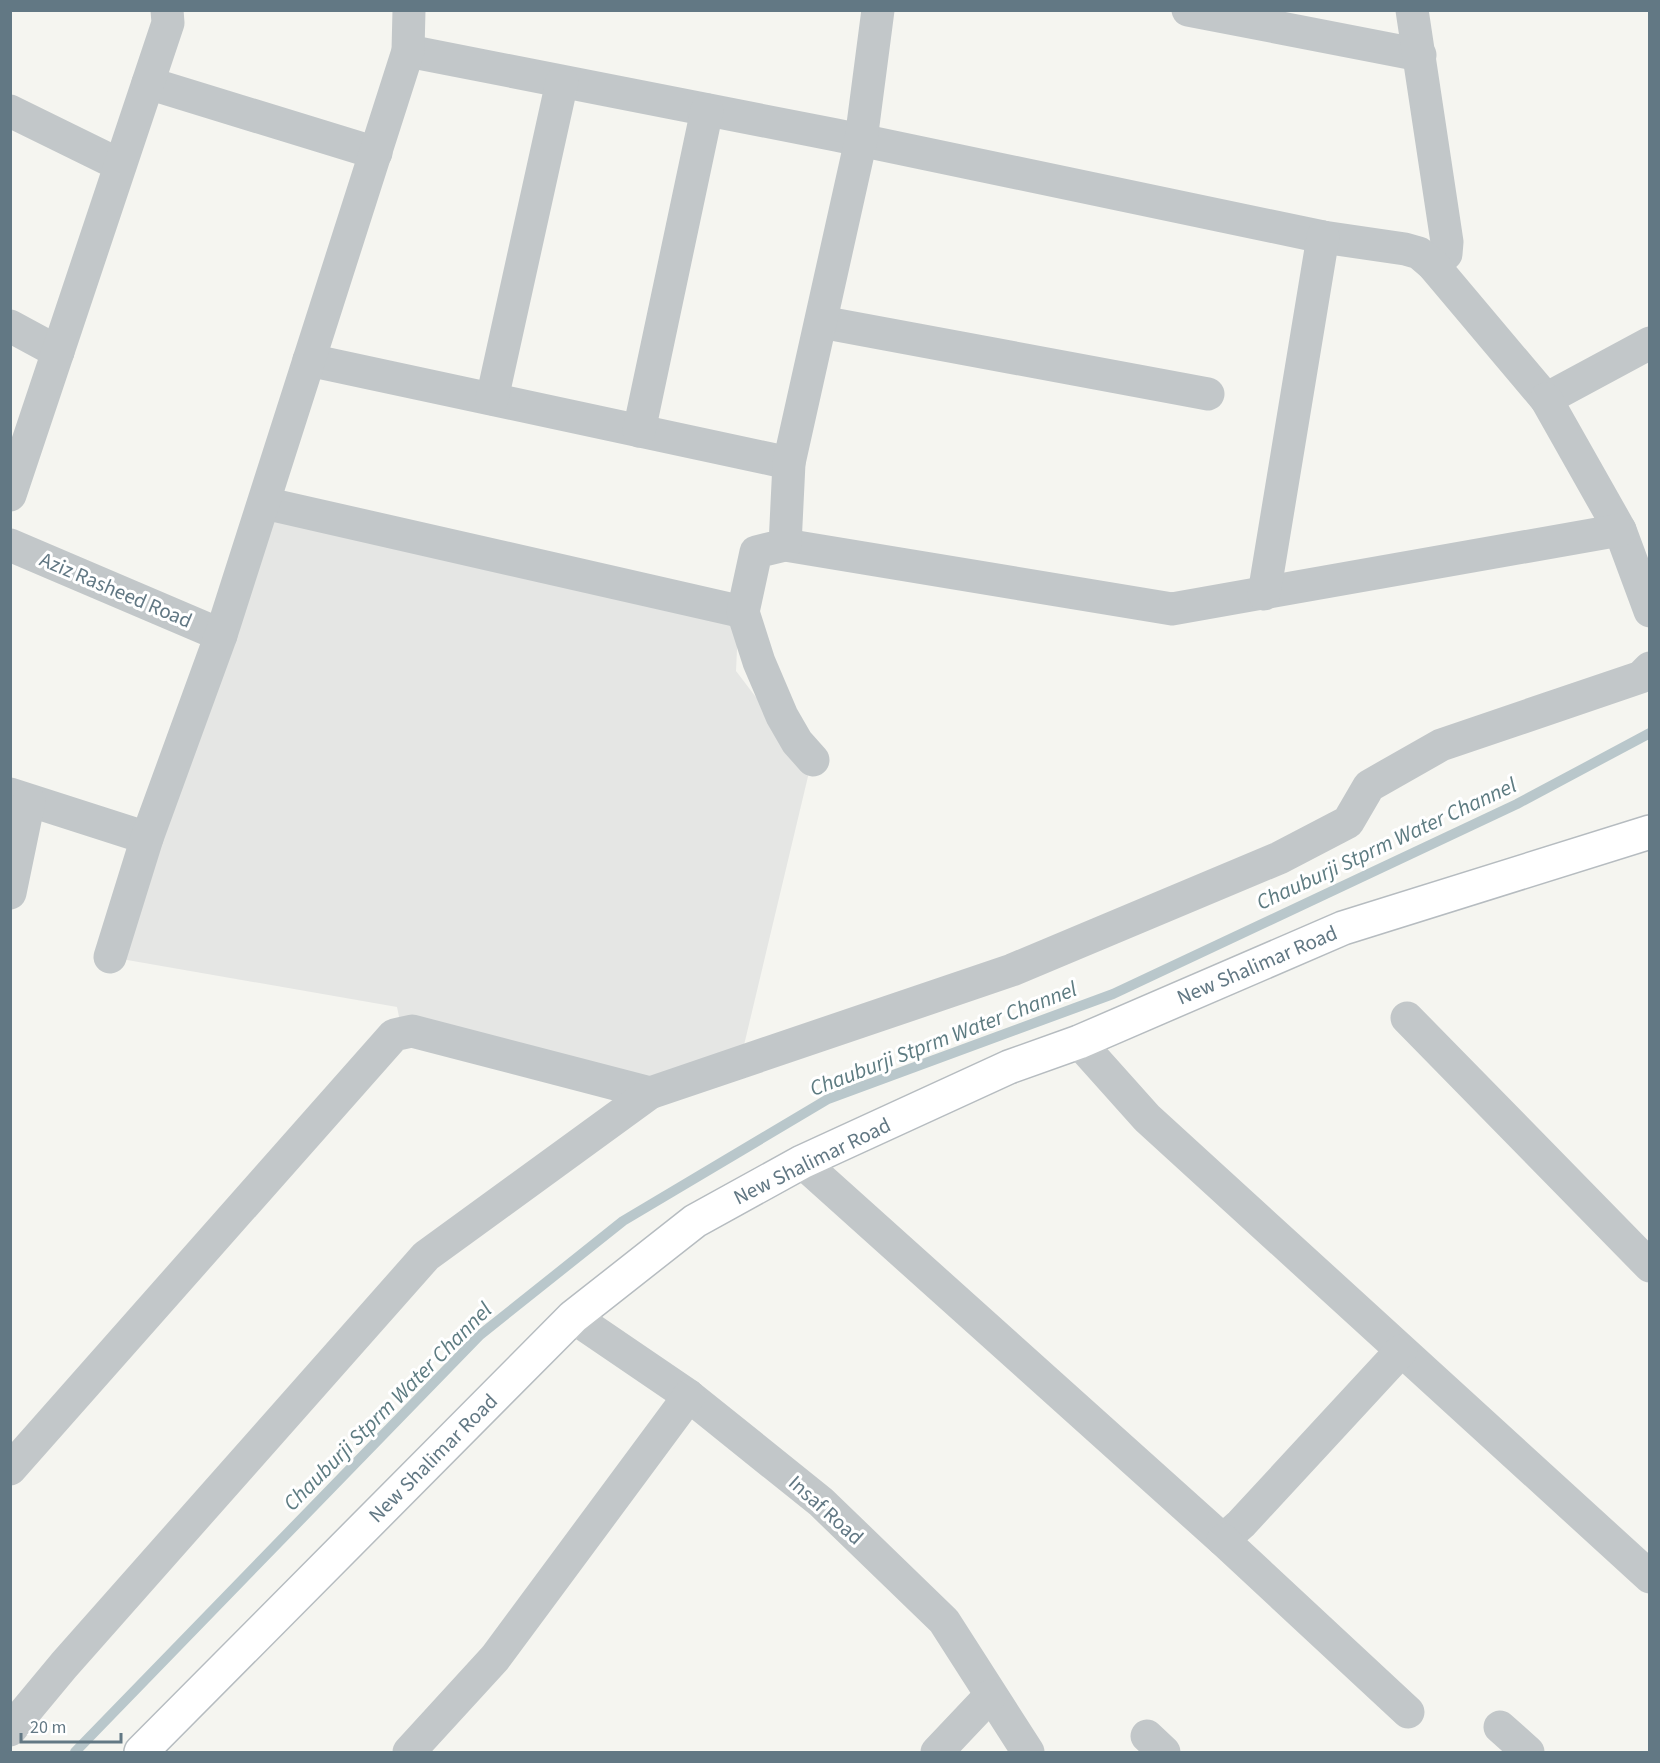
<svg xmlns="http://www.w3.org/2000/svg" width="1660" height="1763" font-family="'Source Sans 3',sans-serif">
  <style>
    .built { fill: #e5e6e4 }
    .lines { fill: none; stroke-linecap: round; stroke-linejoin: round }
    .stream { stroke: #b9c7cb; stroke-width: 10 }
    .secondary-casing { stroke: #b6bcc0; stroke-width: 36 }
    .street { stroke: #c2c7c9; stroke-width: 33 }
    .secondary { stroke: #fff; stroke-width: 33 }
    .labels { text-anchor: middle; stroke-width: 6; stroke-linejoin: round; paint-order: stroke }
    .street-label { font-size: 21px; fill: #627884; stroke: #fff }
    .water-label { font-size: 22px; font-style: italic; fill: #5d7b81; stroke: #fff }
  </style>
  <rect width="100%" height="100%" fill="#f5f5f0"/>
  <path class="built" d="M264 503 739 608 736 671 810 768 740 1062 650 1093 402 1031 397 1007 110 957Z"/>
  <g class="lines">
    <path class="stream" d="M75 1752 480 1335 623 1221 828 1099 1113 994 1517 804 1650 733"/>
    <defs>
      <path id="secondary" d="M141 1752 573 1317 695 1221 802 1162 1009 1067 1079 1042 1343 928 1650 832"/>
    </defs>
    <use href="#secondary" class="secondary-casing"/>
    <g class="street">
      <path d="M1188 10 1420 55"/>
      <path d="M1412 10 1447 242 1446 254 1433 265"/>
      <path d="M408 51 836 135 1323 237 1405 249 1419 253 1433 265 1546 399 1650 343"/>
      <path d="M148 83 376 153"/>
      <path d="M10 111 120 165"/>
      <path d="M821 322 1208 394"/>
      <path d="M10 326 58 352"/>
      <path d="M309 360 789 463"/>
      <path d="M492 399 562 82"/>
      <path d="M1546 399 1620 530 1650 611"/>
      <path d="M639 431 707 110"/>
      <path d="M10 495 168 23 167 10"/>
      <path d="M264 503 743 612"/>
      <path d="M10 545 221 635"/>
      <path d="M785 545 1172 609 1620 530"/>
      <path d="M1264 594 1323 237"/>
      <path d="M813 760 797 742 782 716 759 662 743 612 756 552 785 545 789 463 861 140 878 10"/>
      <path d="M10 794 147 838"/>
      <path d="M10 893 29 801"/>
      <path d="M110 957 147 838 221 635 408 51 409 10"/>
      <path d="M1407 1018 1650 1266"/>
      <path d="M1079 1042 1147 1118 1650 1577"/>
      <path d="M802 1162 1223 1540 1241 1524 1401 1351"/>
      <path d="M573 1317 689 1396 821 1502 944 1621 1028 1752"/>
      <path d="M10 1469 394 1035 412 1031 650 1093"/>
      <path d="M1223 1540 1408 1712"/>
      <path d="M1500 1727 1528 1752"/>
      <path d="M10 1730 64 1665 426 1256 650 1093 1012 970 1279 858 1348 822 1369 786 1441 745 1641 677 1650 668"/>
      <path d="M1147 1736 1164 1752"/>
      <path d="M409 1752 495 1658 689 1396"/>
      <path d="M937 1752 990 1696"/>
    </g>
    <use href="#secondary" class="secondary"/>
  </g>
  <g class="labels">
    <g class="street-label">
      <text transform="translate(116 590) rotate(23)" y="7">Aziz Rasheed Road</text>
      <text transform="translate(1257 965) rotate(-23)" y="7">New Shalimar Road</text>
      <text transform="translate(812 1161) rotate(-26)" y="7">New Shalimar Road</text>
      <text transform="translate(433 1458) rotate(-45)" y="7">New Shalimar Road</text>
      <text transform="translate(826 1510) rotate(42)" y="7">Insaf Road</text>
    </g>
    <g class="water-label">
      <text transform="translate(1386 843) rotate(-25)" y="8">Chauburji Stprm Water Channel</text>
      <text transform="translate(943 1038) rotate(-21)" y="8">Chauburji Stprm Water Channel</text>
      <text transform="translate(387 1406) rotate(-45)" y="8">Chauburji Stprm Water Channel</text>
    </g>
  </g>
  <rect width="1660" height="1763" fill="none" stroke="#627884" stroke-width="24"/>
  <path d="M21 1733v9h100v-9" fill="none" stroke="#627884" stroke-width="3"/>
  <text x="30" y="1733" font-size="18" fill="#627884" stroke="#ffffff" stroke-width="4.5" paint-order="stroke">20 m</text>
</svg>
